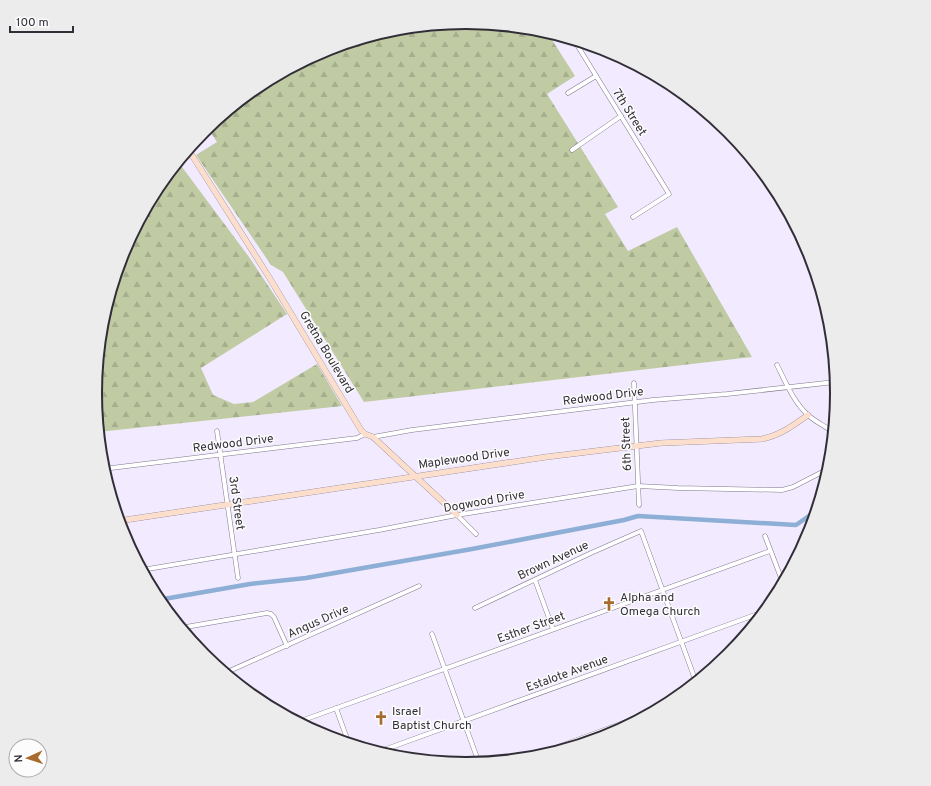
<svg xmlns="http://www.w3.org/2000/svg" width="931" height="786" font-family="Overpass,sans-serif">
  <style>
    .forest { fill: url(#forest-firs) }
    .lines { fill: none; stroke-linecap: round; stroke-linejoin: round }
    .canal { stroke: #8daed5; stroke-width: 4.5 }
    .street-casing { stroke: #7f778c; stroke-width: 5 }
    .secondary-casing { stroke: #7f778c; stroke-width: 6 }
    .street { stroke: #fff; stroke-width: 4 }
    .secondary { stroke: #fcdecd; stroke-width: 5.5 }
    .labels { text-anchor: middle; stroke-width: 3; stroke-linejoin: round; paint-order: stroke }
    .street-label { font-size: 12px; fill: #322e38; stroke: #fcfcfc }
    .poi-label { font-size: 12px; fill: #322e38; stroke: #fcfcfc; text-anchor: start }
    .rim { fill: none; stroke: #322e38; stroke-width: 2 }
  </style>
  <defs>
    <pattern id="forest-firs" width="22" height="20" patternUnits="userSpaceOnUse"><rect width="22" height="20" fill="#c1cba3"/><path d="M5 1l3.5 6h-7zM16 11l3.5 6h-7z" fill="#a6af8d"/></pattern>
  </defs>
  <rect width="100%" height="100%" fill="#f2eafe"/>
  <g class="forest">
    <path d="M466 22 538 29 547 32 575 76 547 94 618 207 605 214 628 251 677 227 752 357 364 402 283 272 271 265 196 155 217 142 207 127 260 84 324 50 393 29Z"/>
    <path d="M182 167 249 257 287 314 201 368 213 395 234 404 253 402 317 364 342 406 98 432 95 393 102 320 123 251 157 187 164 178Z"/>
  </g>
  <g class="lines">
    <path class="canal" d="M158 600 250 584 306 578 472 549 624 520 638 516 796 525 816 511"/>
    <defs>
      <g id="street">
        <path d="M574 40 669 194 633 217"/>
        <path d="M568 93 596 76"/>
        <path d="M572 150 621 116"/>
        <path d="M777 365C786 383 794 403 809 416 816 422 825 426 833 432"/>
        <path d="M634 383 639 505"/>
        <path d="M217 431 238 578"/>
        <path d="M373 437 412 430 653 400 727 394 835 382"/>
        <path d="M103 469 357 438 365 434"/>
        <path d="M457 515 476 534"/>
        <path d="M765 536 783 583"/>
        <path d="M142 570 379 530 457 515 638 486 678 488 782 490 793 487 828 469"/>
        <path d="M535 580 553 629"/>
        <path d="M475 608 591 553 641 531 696 682"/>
        <path d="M180 628 267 613 271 614 274 617 287 646"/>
        <path d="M432 634 479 763"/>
        <path d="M225 673 419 586"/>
        <path d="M336 708 349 744"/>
        <path d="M298 722 770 551"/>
        <path d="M378 752 763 612"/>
        <path d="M528 758 650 713"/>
      </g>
      <g id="secondary">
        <path d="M188 149 269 277 361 430 365 434 373 437 457 515"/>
        <path d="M118 521 546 457 661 443 762 439C781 435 792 426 808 415"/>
      </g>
    </defs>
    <use href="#street" class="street-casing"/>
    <use href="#secondary" class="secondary-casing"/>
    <use href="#street" class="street"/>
    <use href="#secondary" class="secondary"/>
  </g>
  <defs>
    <symbol id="church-bare" viewBox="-9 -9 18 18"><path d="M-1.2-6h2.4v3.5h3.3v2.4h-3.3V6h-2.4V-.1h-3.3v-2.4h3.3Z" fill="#a86b2f" stroke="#fcfcfc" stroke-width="2.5" paint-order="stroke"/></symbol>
  </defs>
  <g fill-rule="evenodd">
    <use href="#church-bare" x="599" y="594" width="20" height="20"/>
    <use href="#church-bare" x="371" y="708" width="20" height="20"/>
  </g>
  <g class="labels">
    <g class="street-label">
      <text transform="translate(630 112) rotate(58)" y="4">7th Street</text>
      <text transform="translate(327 352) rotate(59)" y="4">Gretna Boulevard</text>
      <text transform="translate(603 396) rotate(-7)" y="4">Redwood Drive</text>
      <text transform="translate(233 443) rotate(-7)" y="4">Redwood Drive</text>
      <text transform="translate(626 444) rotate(-92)" y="4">6th Street</text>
      <text transform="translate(464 458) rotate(-8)" y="4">Maplewood Drive</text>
      <text transform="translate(484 501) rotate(-10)" y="4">Dogwood Drive</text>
      <text transform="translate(237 503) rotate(82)" y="4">3rd Street</text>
      <text transform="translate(553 560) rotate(-25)" y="4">Brown Avenue</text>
      <text transform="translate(318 621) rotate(-24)" y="4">Angus Drive</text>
      <text transform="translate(531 627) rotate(-20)" y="4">Esther Street</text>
      <text transform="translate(567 673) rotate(-20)" y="4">Estalote Avenue</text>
    </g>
    <g class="poi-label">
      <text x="620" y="601">Alpha and<tspan x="620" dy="14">Omega Church</tspan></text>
      <text x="392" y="715">Israel<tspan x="392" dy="14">Baptist Church</tspan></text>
    </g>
  </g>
  <path d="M0 0H931V786H0ZM102 393a364 364 0 1 1 728 0a364 364 0 1 1-728 0Z" fill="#ececec" fill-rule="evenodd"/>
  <path class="rim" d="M102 393a364 364 0 1 1 728 0a364 364 0 1 1-728 0Z"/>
  <g transform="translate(28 758) rotate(267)"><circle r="19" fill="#fcfcfc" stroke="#abaaae"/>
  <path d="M0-3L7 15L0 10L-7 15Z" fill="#a86b2f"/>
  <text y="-6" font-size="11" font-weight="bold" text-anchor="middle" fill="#322e38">N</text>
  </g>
  <path d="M10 26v6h63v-6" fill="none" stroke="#322e38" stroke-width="2"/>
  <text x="16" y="26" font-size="12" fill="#322e38" stroke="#fcfcfc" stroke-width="3" paint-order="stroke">100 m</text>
</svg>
